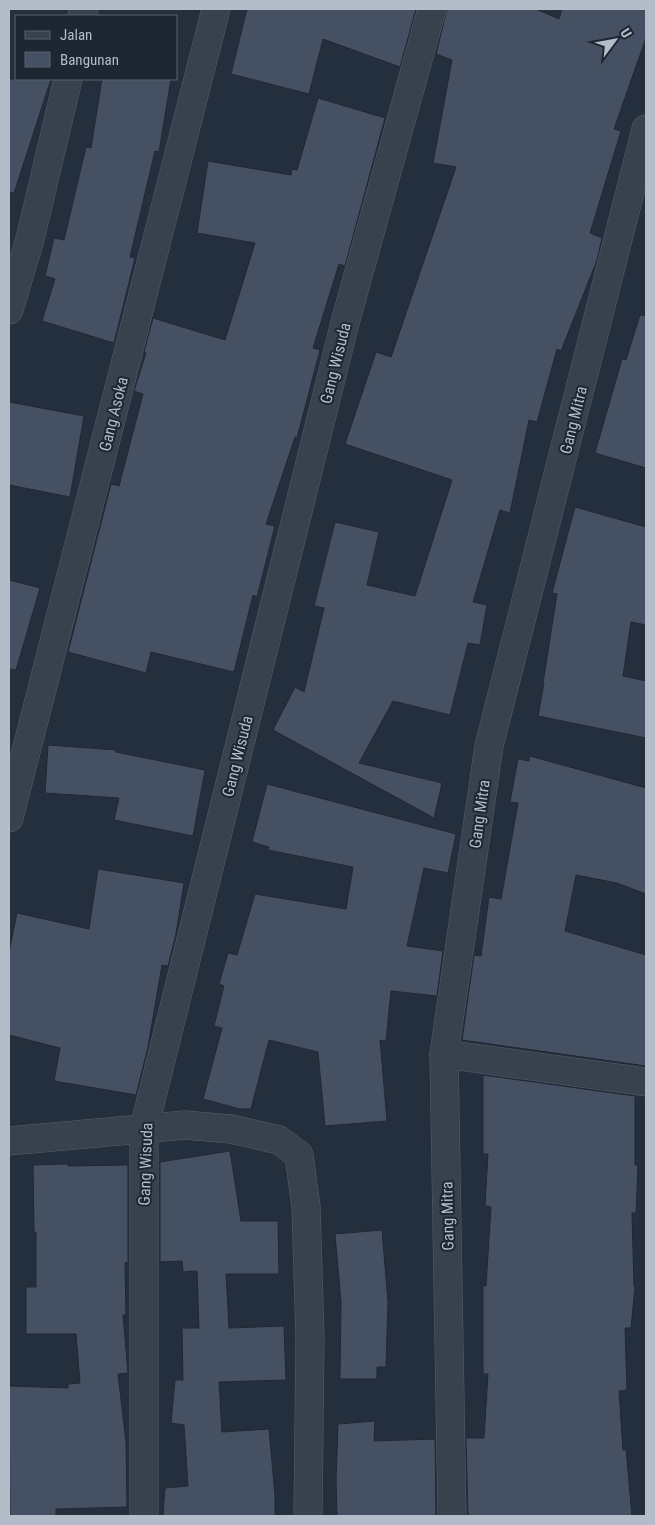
<svg xmlns="http://www.w3.org/2000/svg" width="655" height="1525" font-family="'Roboto Condensed',sans-serif">
  <style>
    .building { fill: #455162; stroke: #1f2835 }
    .lines { fill: none; stroke-linecap: round; stroke-linejoin: round }
    .street-casing { stroke: #565f6c; stroke-width: 29 }
    .street { stroke: #38414e; stroke-width: 28 }
    .labels { text-anchor: middle; stroke-width: 4; stroke-linejoin: round; paint-order: stroke }
    .street-label { font-size: 16px; fill: #b4bcc9; stroke: #1d2633 }
  </style>
  <rect width="100%" height="100%" fill="#242f3e"/>
  <g class="building">
    <path d="M247 9H416L400 67 323 39 309 94 231 74Z"/>
    <path d="M447 9H536L559 19 562 9H646V38L614 129 621 131 590 233 602 238 597 260 561 351 557 349 537 422 529 420 510 513 500 510 473 602 487 605 480 645 468 643 450 715 393 701 359 763 442 783 434 818 273 730 295 687 304 692 324 608 314 606 335 522 379 532 367 585 415 596 452 480 345 444 376 352 391 357 456 167 433 163 452 60 436 54Z"/>
    <path d="M9 79H51L14 193 9 192Z"/>
    <path d="M102 79H171L159 152 155 151 130 257 135 258 114 343 42 321 55 279 45 276 54 238 64 240 86 147 91 148Z"/>
    <path d="M318 98 385 118 345 266 339 264 313 348 320 350 297 438 295 437 266 524 275 526 257 597 253 595 234 672 151 652 146 673 68 652 111 484 119 486 143 394 134 391 146 353 144 352 153 318 225 340 255 243 197 233 208 161 291 175 292 169 297 170Z"/>
    <path d="M640 315 646 316V468L595 453 622 359 626 360Z"/>
    <path d="M9 402 84 416 70 497 9 485Z"/>
    <path d="M575 507 646 527V625L631 622 623 676 646 681V738L538 716 544 683H543L557 594 552 593Z"/>
    <path d="M9 580 40 588 16 670 9 669Z"/>
    <path d="M48 745 116 750V752L205 770 193 836 114 820 119 798 45 793Z"/>
    <path d="M530 756 646 788V894L617 883 576 875 565 931 646 955V1066L462 1040 474 955 481 956 489 897 501 899 518 803 510 802 518 759 529 761Z"/>
    <path d="M267 784 456 834 448 873 424 868 407 946 443 951 437 996 391 991 386 1041 380 1040 387 1121 325 1126 318 1052 269 1040 251 1109H240L203 1099 222 1028 214 1026 224 986 219 984 228 953 237 955 255 894 346 909 353 867 268 850 269 847 252 842Z"/>
    <path d="M98 869 184 883 176 934 168 966 162 965 148 1047 136 1095 54 1081 60 1048 9 1035V952L17 913 89 929Z"/>
    <path d="M483 1075 635 1096V1165H638L636 1213H632L634 1286H635L631 1328H625L627 1390 619 1391 623 1450 626 1449 632 1516H468L466 1438H484L488 1374H483V1286H486L491 1207 485 1206 488 1154H483Z"/>
    <path d="M230 1151 241 1221H278L279 1274H226L229 1328 284 1326 286 1380 219 1382 222 1432 269 1429 275 1496V1516H163L165 1488 188 1486 184 1425 171 1423 175 1380H183L182 1328H199L197 1271 183 1272 182 1261 160 1262V1162Z"/>
    <path d="M68 1164V1166L128 1165V1262L125 1263 126 1315H123L128 1373 118 1374 126 1442 127 1507 56 1509V1516H10L9 1386 68 1388V1384L80 1383 76 1334H26V1287H36V1232H34L33 1165Z"/>
    <path d="M382 1230 388 1302 386 1367H377V1379H340L341 1302 335 1234Z"/>
    <path d="M375 1421 374 1441 435 1439 436 1516H337L336 1480 338 1424Z"/>
  </g>
  <g class="lines">
    <defs>
      <g id="street">
        <path d="M82 16 84 9"/>
        <path d="M9 310 30 239 68 79"/>
        <path d="M9 818 216 9"/>
        <path d="M444 1054 646 1082"/>
        <path d="M9 1141 185 1125 231 1129 279 1140 299 1155 306 1207 310 1337 308 1516"/>
        <path d="M144 1516V1128L346 319 432 9"/>
        <path d="M452 1516 444 1054 489 746 646 129"/>
      </g>
    </defs>
    <use href="#street" class="street-casing"/>
    <use href="#street" class="street"/>
  </g>
  <g class="labels">
    <g class="street-label">
      <text transform="translate(335 363) rotate(-76)" y="6">Gang Wisuda</text>
      <text transform="translate(113 414) rotate(-76)" y="6">Gang Asoka</text>
      <text transform="translate(573 420) rotate(-76)" y="6">Gang Mitra</text>
      <text transform="translate(237 756) rotate(-76)" y="6">Gang Wisuda</text>
      <text transform="translate(479 814) rotate(-82)" y="6">Gang Mitra</text>
      <text transform="translate(145 1164) rotate(-88)" y="6">Gang Wisuda</text>
      <text transform="translate(447 1216) rotate(-91)" y="6">Gang Mitra</text>
    </g>
  </g>
  <rect width="655" height="1525" fill="none" stroke="#b4bcc9" stroke-width="20"/>
  <rect x="15" y="15" width="162" height="65" fill="#1d2633" stroke="#59626f"/>
  <rect x="25" y="31" width="25" height="8" fill="#38414e" stroke="#59626f"/>
  <text x="60" y="40" font-size="15" fill="#b4bcc9">Jalan</text>
  <rect x="25" y="52" width="25" height="15" fill="#455162" stroke="#59626f"/>
  <text x="60" y="65" font-size="15" fill="#b4bcc9">Bangunan</text>
  <g transform="translate(615 40) rotate(58)" stroke="#1d2633" stroke-width="4" paint-order="stroke">
  <path d="M0-4L9 19L0 12L-9 19Z" fill="#b4bcc9"/>
  <text y="-8" font-size="14" font-weight="bold" text-anchor="middle" fill="#b4bcc9">U</text>
  </g>
</svg>
